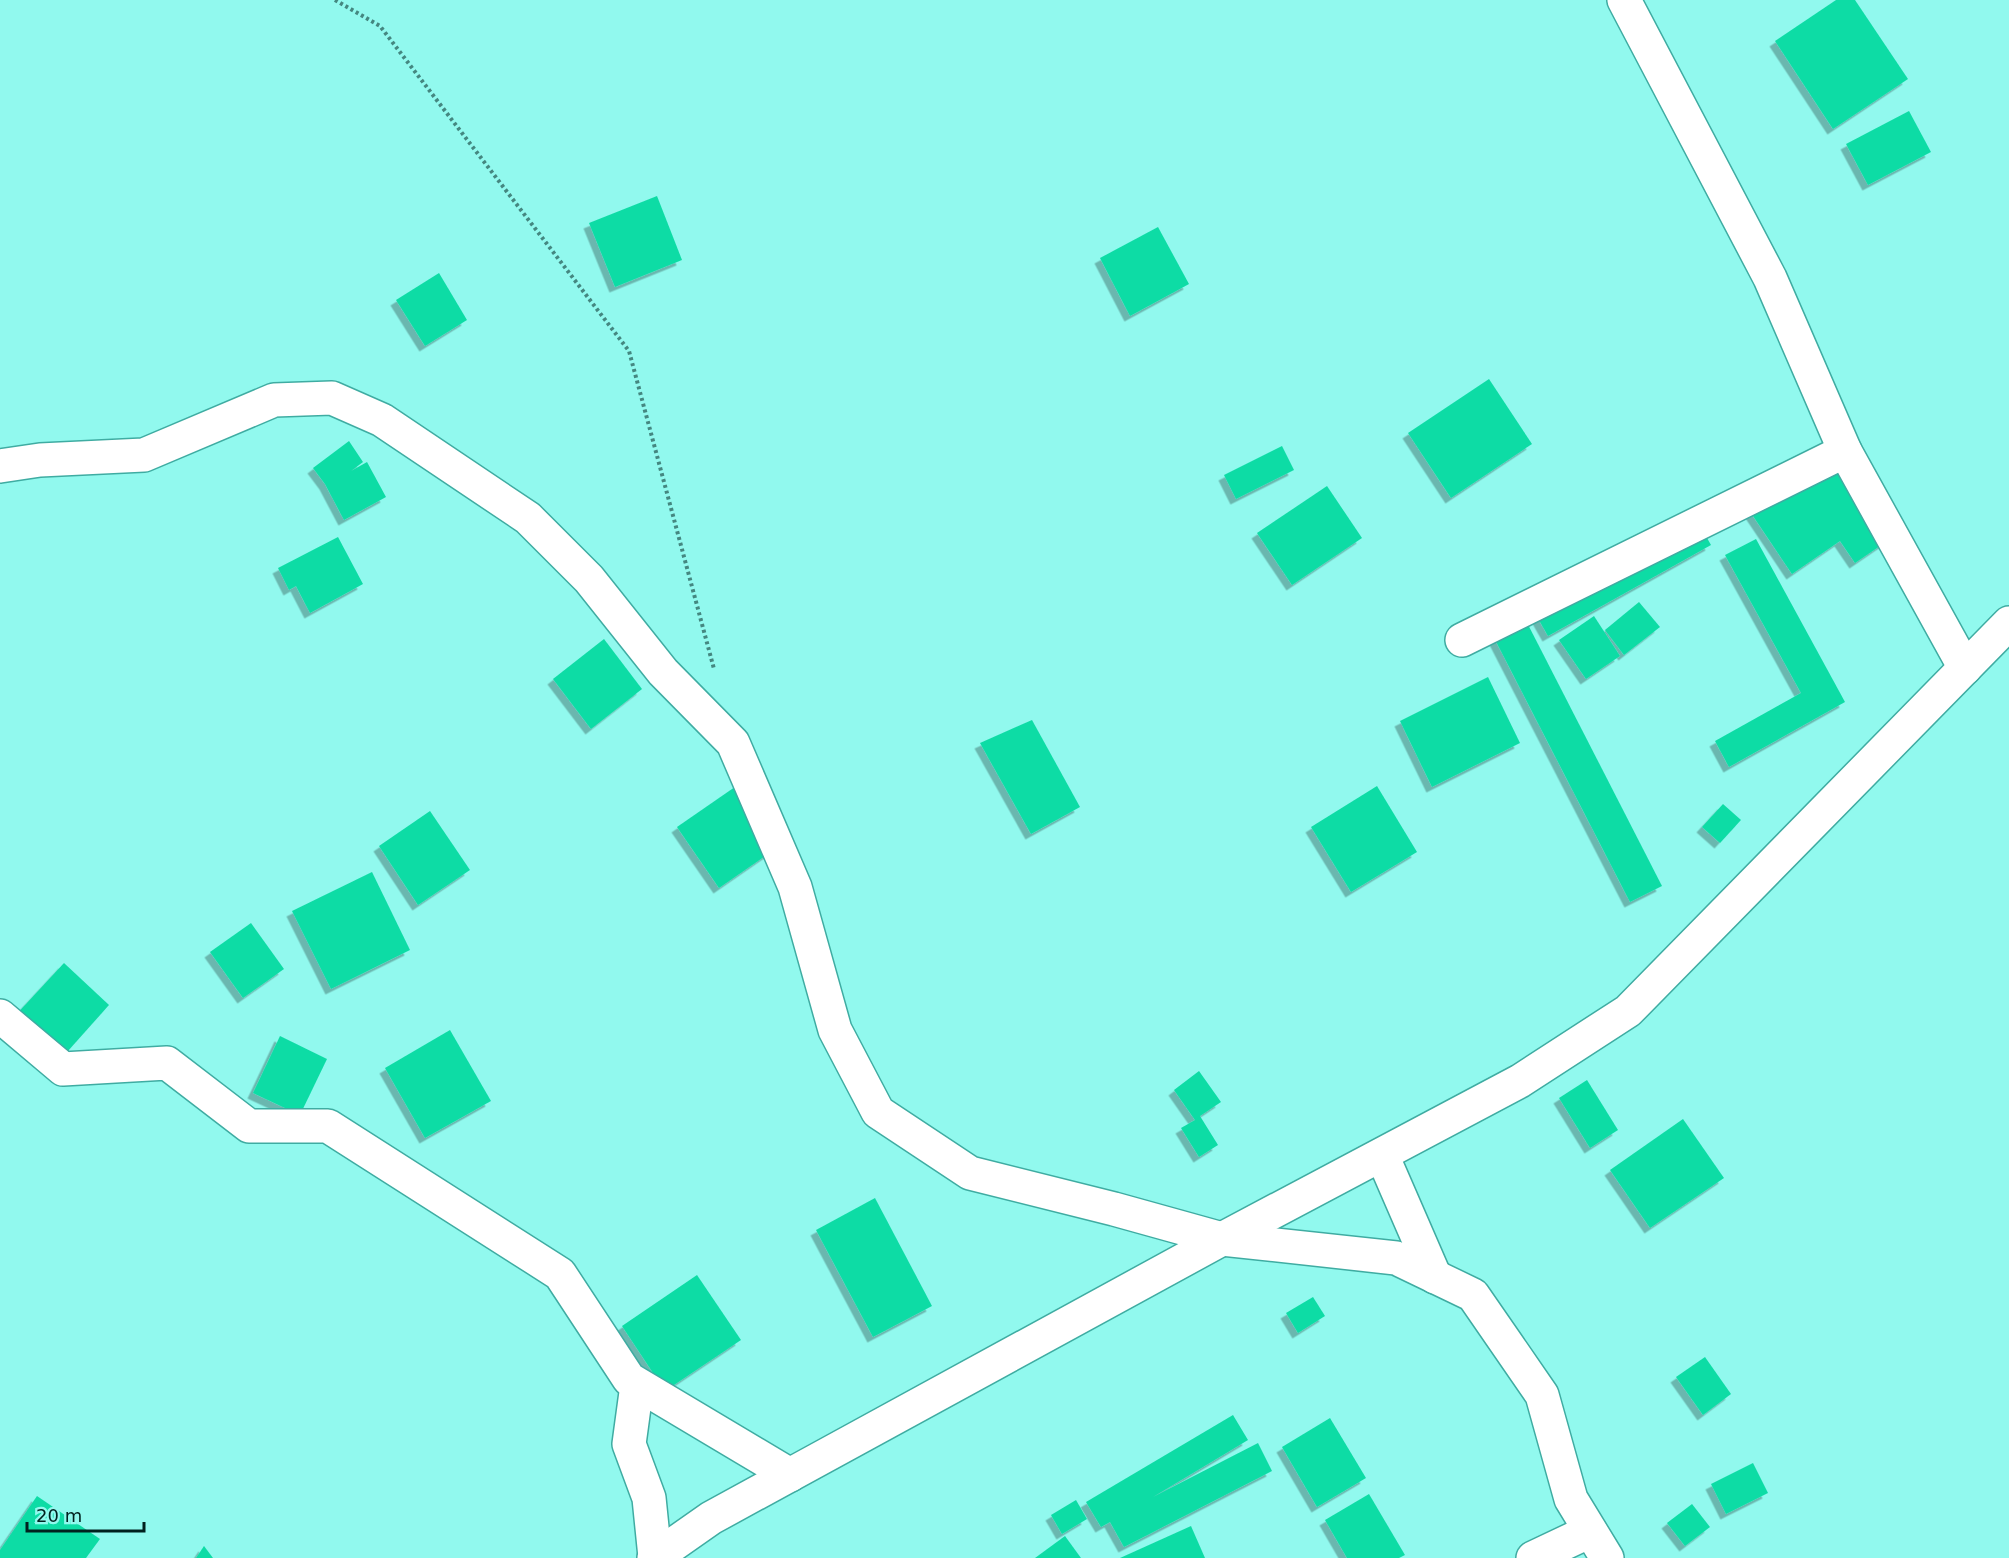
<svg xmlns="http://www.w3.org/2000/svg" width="2009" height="1558" font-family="'DejaVu Sans',sans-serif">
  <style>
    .building { fill: #0fdca5; filter: url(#shadow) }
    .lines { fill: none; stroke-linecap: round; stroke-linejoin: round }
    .minor-casing { stroke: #3faca2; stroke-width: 36 }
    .path { stroke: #448780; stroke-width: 4; stroke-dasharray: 3 3; stroke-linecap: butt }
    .minor { stroke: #fff; stroke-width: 33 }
  </style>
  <defs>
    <filter id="shadow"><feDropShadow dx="-5.5" dy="5.5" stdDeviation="0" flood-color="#0004"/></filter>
  </defs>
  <rect width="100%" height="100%" fill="#91f9ee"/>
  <g class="building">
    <path d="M1836 0H1855L1908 79 1833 129 1775 41Z"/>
    <path d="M1909 111 1931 152 1868 185 1846 144Z"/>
    <path d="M657 196 682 260 615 287 589 223Z"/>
    <path d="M1158 227 1189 284 1130 316 1100 258Z"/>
    <path d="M439 273 467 320 425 346 396 300Z"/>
    <path d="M1489 379 1532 444 1451 498 1408 433Z"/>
    <path d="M349 441 363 462 351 471 367 462 386 497 344 520 325 484 313 468Z"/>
    <path d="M1282 446 1294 470 1236 499 1224 475Z"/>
    <path d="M1838 449 1896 535 1855 563 1840 541 1792 574 1749 510Z"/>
    <path d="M1327 486 1362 538 1292 585 1257 533Z"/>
    <path d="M1694 515 1711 545 1548 636 1531 606Z"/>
    <path d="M338 537 363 584 310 613 296 586 289 590 278 568Z"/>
    <path d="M1756 539 1845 702 1729 767 1715 741 1801 693 1725 555Z"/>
    <path d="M1639 602 1660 627 1624 655 1605 630Z"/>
    <path d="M1518 605 1662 886 1630 902 1486 622Z"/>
    <path d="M1594 616 1620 656 1586 679 1559 640Z"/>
    <path d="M604 639 642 689 591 729 553 679Z"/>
    <path d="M1488 677 1520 743 1432 787 1400 721Z"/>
    <path d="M1032 720 1080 807 1031 834 980 743Z"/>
    <path d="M745 780 787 841 719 888 677 827Z"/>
    <path d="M1377 786 1417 852 1351 892 1311 827Z"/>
    <path d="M1723 804 1741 820 1720 843 1702 827Z"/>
    <path d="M430 811 470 870 418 905 379 846Z"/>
    <path d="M372 872 410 950 331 989 292 911Z"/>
    <path d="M251 923 284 969 243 998 210 952Z"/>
    <path d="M64 963 109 1005 59 1061 13 1018Z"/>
    <path d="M450 1030 491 1101 425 1138 385 1068Z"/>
    <path d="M280 1036 327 1059 300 1115 253 1093Z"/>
    <path d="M1199 1071 1221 1102 1200 1116 1218 1145 1199 1157 1181 1128 1195 1120 1174 1090Z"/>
    <path d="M1587 1080 1618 1130 1590 1148 1559 1098Z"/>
    <path d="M1683 1119 1724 1178 1650 1228 1610 1170Z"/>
    <path d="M875 1198 932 1306 873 1337 816 1230Z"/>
    <path d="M697 1275 741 1340 665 1391 622 1326Z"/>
    <path d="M1313 1297 1325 1316 1298 1333 1286 1313Z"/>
    <path d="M1705 1357 1731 1394 1703 1415 1676 1377Z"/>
    <path d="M1233 1415 1248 1440 1153 1497 1258 1443 1272 1471 1124 1547 1110 1522 1101 1527 1086 1502Z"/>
    <path d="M1330 1418 1366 1478 1317 1507 1282 1447Z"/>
    <path d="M1753 1463 1768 1493 1726 1514 1711 1484Z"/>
    <path d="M1369 1494 1405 1555 1399 1558H1347L1325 1520Z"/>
    <path d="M37 1496 100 1539 86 1558H0V1550Z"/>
    <path d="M1076 1500 1087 1519 1062 1534 1051 1515Z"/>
    <path d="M1692 1504 1710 1527 1685 1546 1667 1523Z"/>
    <path d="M1191 1526 1205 1558H1120Z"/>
    <path d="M1065 1536 1081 1558H1035Z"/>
    <path d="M204 1546 213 1558H196Z"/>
  </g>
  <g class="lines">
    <defs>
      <g id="minor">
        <path d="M1624 0 1770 278 1845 451 1965 668"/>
        <path d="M0 466 40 460 144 455 274 400 332 398 382 420 528 518 589 579 663 672 733 743 795 887 835 1030 878 1112 970 1173 1114 1209 1222 1239 1396 1258 1473 1295 1542 1395 1571 1499 1607 1558"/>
        <path d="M1462 640 1845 451"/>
        <path d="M0 1016 63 1069 167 1063 249 1126H328L560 1274 629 1379 790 1475"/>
        <path d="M1382 1155 1435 1277"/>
        <path d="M637 1385 629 1444 649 1498 655 1557"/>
        <path d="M654 1558 711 1518 1222 1239 1520 1081 1628 1011 2009 623"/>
        <path d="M1533 1558 1590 1531"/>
      </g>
    </defs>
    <use href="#minor" class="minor-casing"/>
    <path class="path" d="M335 0 380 26 629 351 714 669"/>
    <use href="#minor" class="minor"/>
  </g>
  <path d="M27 1522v9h117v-9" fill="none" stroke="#00211e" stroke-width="3"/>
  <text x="36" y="1522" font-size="18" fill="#00211e" stroke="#91f9ee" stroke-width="4.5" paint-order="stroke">20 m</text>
</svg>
